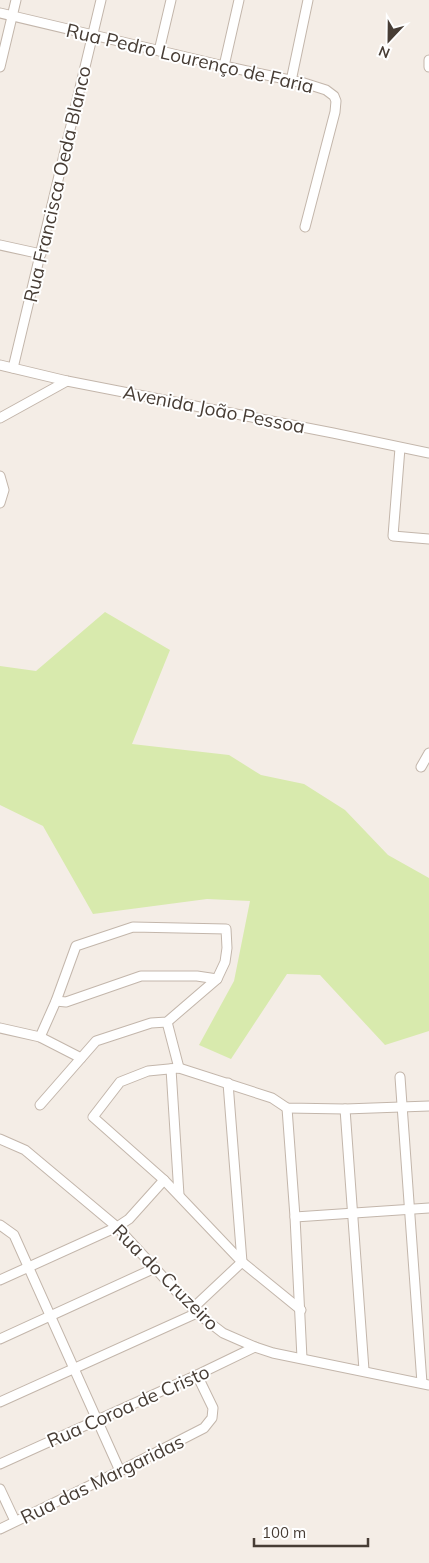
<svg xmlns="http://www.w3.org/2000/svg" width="429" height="1563" font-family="Mulish,sans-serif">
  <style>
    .green { fill: #d8eaad }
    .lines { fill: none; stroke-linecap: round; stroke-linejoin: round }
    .minor-casing { stroke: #c3b6ab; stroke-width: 11 }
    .minor { stroke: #fff; stroke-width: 9 }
    .labels { text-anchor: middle; stroke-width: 4; stroke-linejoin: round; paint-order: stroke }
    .street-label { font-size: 19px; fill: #473d35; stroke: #fff }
  </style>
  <rect width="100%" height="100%" fill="#f4ede6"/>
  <path class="green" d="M105 612 170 650 132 744 229 755 261 775 304 784 345 810 388 855 429 878V1031L385 1045 320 975 287 974 231 1059 199 1045 234 981 250 901 207 899 93 914 43 826 0 805V666L36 671Z"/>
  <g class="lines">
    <defs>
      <g id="minor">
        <path d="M0 13 224 66 304 83 326 90 334 96 336 101 335 112 305 227"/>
        <path d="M159 51 171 0"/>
        <path d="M429 60V67"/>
        <path d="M224 66 239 0"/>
        <path d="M0 67 16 0"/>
        <path d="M291 81 308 0"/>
        <path d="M0 245 41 254"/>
        <path d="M0 365 67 381 333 433 429 453"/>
        <path d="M13 368 101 0"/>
        <path d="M0 418 67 381"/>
        <path d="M400 448 393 536 429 539"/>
        <path d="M0 476 4 490 0 503"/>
        <path d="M421 767 429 753"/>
        <path d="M56 1001 66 1002 141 976H197L217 979"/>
        <path d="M167 1022 179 1068"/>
        <path d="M0 1028 40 1037 81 1058"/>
        <path d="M171 1069 179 1195"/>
        <path d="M400 1077 422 1383"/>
        <path d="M40 1105 96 1041 151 1023 167 1022 217 979 225 962 227 948 226 929 133 927 76 946 56 1001 40 1037"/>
        <path d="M287 1108 295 1217 302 1358"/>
        <path d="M345 1109 364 1370"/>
        <path d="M0 1139 25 1150 117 1227 177 1292 197 1313 223 1333 255 1347 273 1353 429 1385"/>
        <path d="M295 1217 429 1208"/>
        <path d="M0 1225 14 1235 120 1471"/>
        <path d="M0 1280 117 1227 129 1219 164 1180"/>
        <path d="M193 1308 242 1262 228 1083"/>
        <path d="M301 1310 242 1262 164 1180 93 1117 120 1082 148 1071 179 1068 272 1098 287 1108 345 1109 429 1106"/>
        <path d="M0 1339 155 1268"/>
        <path d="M0 1402 197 1313"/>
        <path d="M0 1464 197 1375 255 1347"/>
        <path d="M0 1489 15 1521"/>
        <path d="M0 1529 120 1471 204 1428 212 1418 213 1408 197 1375"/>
      </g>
    </defs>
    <use href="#minor" class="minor-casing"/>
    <use href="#minor" class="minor"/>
  </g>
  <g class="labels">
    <g class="street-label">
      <text transform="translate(190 58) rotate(13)" y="7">Rua Pedro Lourenço de Faria</text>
      <text transform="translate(57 184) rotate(-77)" y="7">Rua Francisca Oeda Blanco</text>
      <text transform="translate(214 409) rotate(11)" y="7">Avenida João Pessoa</text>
      <text transform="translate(166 1277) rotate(45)" y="7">Rua do Cruzeiro</text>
      <text transform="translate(128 1406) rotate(-24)" y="7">Rua Coroa de Cristo</text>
      <text transform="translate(102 1479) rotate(-26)" y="7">Rua das Margaridas</text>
    </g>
  </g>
  <g transform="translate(389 40) rotate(202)" stroke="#ffffff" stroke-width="4" paint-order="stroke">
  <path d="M0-4L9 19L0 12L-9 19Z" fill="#473d35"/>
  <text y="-8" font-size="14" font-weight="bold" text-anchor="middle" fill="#473d35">N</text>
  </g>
  <path d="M254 1538v8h114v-8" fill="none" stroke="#473d35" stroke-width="2.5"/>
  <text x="262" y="1538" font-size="15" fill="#473d35" stroke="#ffffff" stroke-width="4" paint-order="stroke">100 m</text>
</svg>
